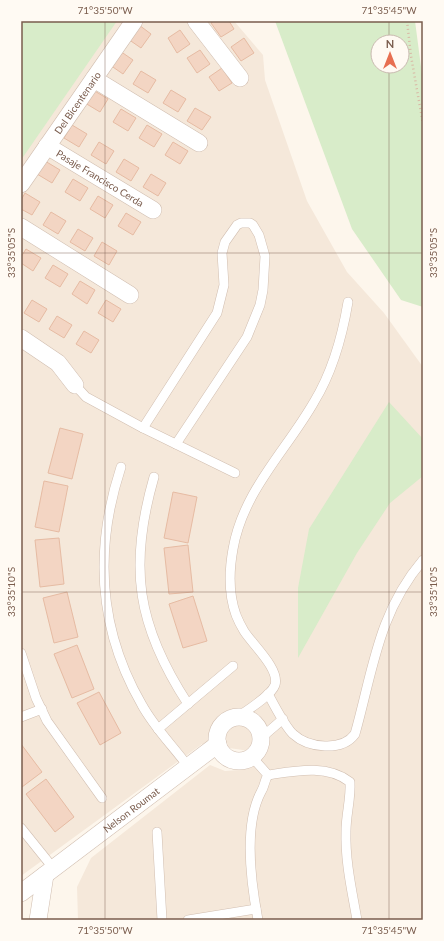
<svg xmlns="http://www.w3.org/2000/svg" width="444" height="941" font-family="Lato,sans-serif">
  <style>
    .residential { fill: #f5e8da }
    .green { fill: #d8ecc9; fill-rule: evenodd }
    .building { fill: #f3d5c3; stroke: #e6bba3 }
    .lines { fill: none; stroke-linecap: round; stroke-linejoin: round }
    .service-casing { stroke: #d1beb0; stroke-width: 10 }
    .minor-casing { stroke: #d1beb0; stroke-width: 18 }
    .path { stroke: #d9b8a5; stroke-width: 2.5; stroke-dasharray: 1 3; stroke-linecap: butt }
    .service { stroke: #fff; stroke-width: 9 }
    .minor { stroke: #fff; stroke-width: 17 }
    .ticks { fill: none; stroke: #7a5c4d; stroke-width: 1; stroke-opacity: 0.45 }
    .labels { text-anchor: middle; stroke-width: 3; stroke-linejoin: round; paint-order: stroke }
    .street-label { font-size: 10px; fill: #7a5c4d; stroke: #fffaf3 }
    .neatline { fill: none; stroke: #7a5c4d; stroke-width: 1.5 }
    .ticks-label { font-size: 10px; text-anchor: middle; fill: #7a5c4d }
  </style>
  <rect width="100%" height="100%" fill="#fdf6ec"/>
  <path class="residential" d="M21 21H234L263 55 265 80 307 201 347 272 384 313 423 367V920H78L77 887 91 858 210 765 225 771 239 770 250 765 263 753 202 744 21 876Z"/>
  <g class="green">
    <path d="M21 21H117L21 160Z"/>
    <path d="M275 21H415L423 82V307L401 300 352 229ZM378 42H402V66H378Z"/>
    <path d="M389 402 423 439V476L390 503 357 553 298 658V588L309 529Z"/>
  </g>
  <g class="building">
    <path d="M214 21H229L234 29 221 37 211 23Z"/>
    <path d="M139 25 151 34 141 48 128 39Z"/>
    <path d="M180 30 190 44 177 53 168 38Z"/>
    <path d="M244 38 254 53 241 61 231 47Z"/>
    <path d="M200 50 210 64 197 73 187 58Z"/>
    <path d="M120 51 133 60 123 74 110 65Z"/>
    <path d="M222 68 232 83 219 91 209 77Z"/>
    <path d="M141 71 156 80 148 93 133 84Z"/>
    <path d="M93 90 108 99 100 112 85 103Z"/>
    <path d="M171 90 186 99 178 112 163 103Z"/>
    <path d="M195 108 211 117 202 130 187 121Z"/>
    <path d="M121 109 136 118 128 131 113 122Z"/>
    <path d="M72 125 87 134 79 147 64 138Z"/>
    <path d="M147 125 162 134 154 147 139 138Z"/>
    <path d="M99 142 114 151 106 164 91 155Z"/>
    <path d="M173 142 188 151 180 164 165 155Z"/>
    <path d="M124 159 139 168 131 181 116 172Z"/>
    <path d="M45 161 60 170 52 183 37 174Z"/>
    <path d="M151 174 166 183 158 196 143 187Z"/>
    <path d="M73 179 88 188 80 201 65 192Z"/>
    <path d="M25 193 40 202 32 215 21 209V200Z"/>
    <path d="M98 196 113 205 105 218 90 209Z"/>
    <path d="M51 212 66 221 58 234 43 225Z"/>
    <path d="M126 213 141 222 133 235 118 226Z"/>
    <path d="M78 229 93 238 85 251 70 242Z"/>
    <path d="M102 242 117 251 109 265 94 256Z"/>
    <path d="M26 249 41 258 33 271 21 263V257Z"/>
    <path d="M53 265 68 274 60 287 45 278Z"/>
    <path d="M80 281 95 290 87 304 72 294Z"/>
    <path d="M32 300 47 309 39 322 24 313Z"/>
    <path d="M106 300 121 309 113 322 98 313Z"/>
    <path d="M57 316 72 325 64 338 49 329Z"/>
    <path d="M84 331 99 340 91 353 76 344Z"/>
    <path d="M60 428 83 434 72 479 48 473Z"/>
    <path d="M44 481 68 486 59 532 35 527Z"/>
    <path d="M173 492 197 497 188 543 164 538Z"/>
    <path d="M59 538 64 584 40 587 35 540Z"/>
    <path d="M188 545 193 592 169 594 164 548Z"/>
    <path d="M67 592 78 637 54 643 43 598Z"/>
    <path d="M193 596 207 641 183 648 169 604Z"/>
    <path d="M77 645 94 689 72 698 54 654Z"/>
    <path d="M99 692 121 733 100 745 77 703Z"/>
    <path d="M21 744 42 772 22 787 21 785Z"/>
    <path d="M46 779 74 817 55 832 26 794Z"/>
  </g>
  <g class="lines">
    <defs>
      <g id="service">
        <path d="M75 385 86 397 143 428 235 473"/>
        <path d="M143 428 217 313 224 285 222 253 225 242 237 225 241 223H250L253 225 259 235 265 256 263 290 260 305 247 337 176 444"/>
        <path d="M121 467C94 549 98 629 142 705 154 727 172 745 187 765"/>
        <path d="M154 477C128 567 137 626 188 704"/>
        <path d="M21 653 36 698 47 721 102 798"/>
        <path d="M268 694C275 706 284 725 293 734 308 748 342 752 355 734 373 670 378 613 423 560"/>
        <path d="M21 717 42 709"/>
        <path d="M236 718C246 711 271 696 275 685 280 669 252 644 244 631 241 626 238 620 236 615 228 593 229 571 233 549 243 491 286 451 314 402 333 371 342 338 348 302"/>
        <path d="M158 729 233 666"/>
        <path d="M261 738 283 719"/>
        <path d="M252 757 268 775C264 781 265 786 261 792 243 826 251 883 258 920"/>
        <path d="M268 775C295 771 327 764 350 782 351 799 346 814 346 831 345 861 352 891 357 920"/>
        <path d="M21 828 54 869"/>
        <path d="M157 832 162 920"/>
        <path d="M188 920 256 909"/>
      </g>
      <g id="minor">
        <path d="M196 21 240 78"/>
        <path d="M94 79 199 143"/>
        <path id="s1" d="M47 146 153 210"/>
        <path id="s2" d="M21 184 134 21"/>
        <path d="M21 227 130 295"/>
        <path d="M21 338 58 363 75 385"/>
        <circle cx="239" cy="739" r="22"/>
        <path id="s3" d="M21 893 218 744"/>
        <path d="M38 920 45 875"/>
      </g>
    </defs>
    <use href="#service" class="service-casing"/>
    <use href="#minor" class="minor-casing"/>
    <path class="path" d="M407 21 411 56 423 124"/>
    <use href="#service" class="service"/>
    <use href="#minor" class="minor"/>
  </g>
  <path class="ticks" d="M105 21V920M389 21V42M389 66V920M21 253H423M21 592H423"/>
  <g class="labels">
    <g class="street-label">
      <text dy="4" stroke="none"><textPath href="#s2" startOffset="99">Del Bicentenario</textPath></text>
      <text dy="4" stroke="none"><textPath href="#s1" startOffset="62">Pasaje Francisco Cerda</textPath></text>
      <text dy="4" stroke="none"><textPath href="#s3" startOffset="138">Nelson Roumat</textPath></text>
    </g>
  </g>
  <rect width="444" height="941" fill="none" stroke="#fffaf3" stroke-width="44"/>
  <g transform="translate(390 54)"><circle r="19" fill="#fffaf3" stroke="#cabbb1"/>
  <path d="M0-3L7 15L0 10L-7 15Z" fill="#e76f51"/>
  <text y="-6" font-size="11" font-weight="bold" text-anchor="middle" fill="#7a5c4d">N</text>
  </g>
  <rect x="22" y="22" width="400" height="897" class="neatline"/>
  <g class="ticks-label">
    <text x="105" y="14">71°35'50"W</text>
    <text x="389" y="14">71°35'45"W</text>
    <text transform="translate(11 253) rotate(-90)" y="4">33°35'05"S</text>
    <text transform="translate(433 253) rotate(-90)" y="4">33°35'05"S</text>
    <text transform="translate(11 592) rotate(-90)" y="4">33°35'10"S</text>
    <text transform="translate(433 592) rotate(-90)" y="4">33°35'10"S</text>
    <text x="105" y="934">71°35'50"W</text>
    <text x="389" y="934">71°35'45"W</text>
  </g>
</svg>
